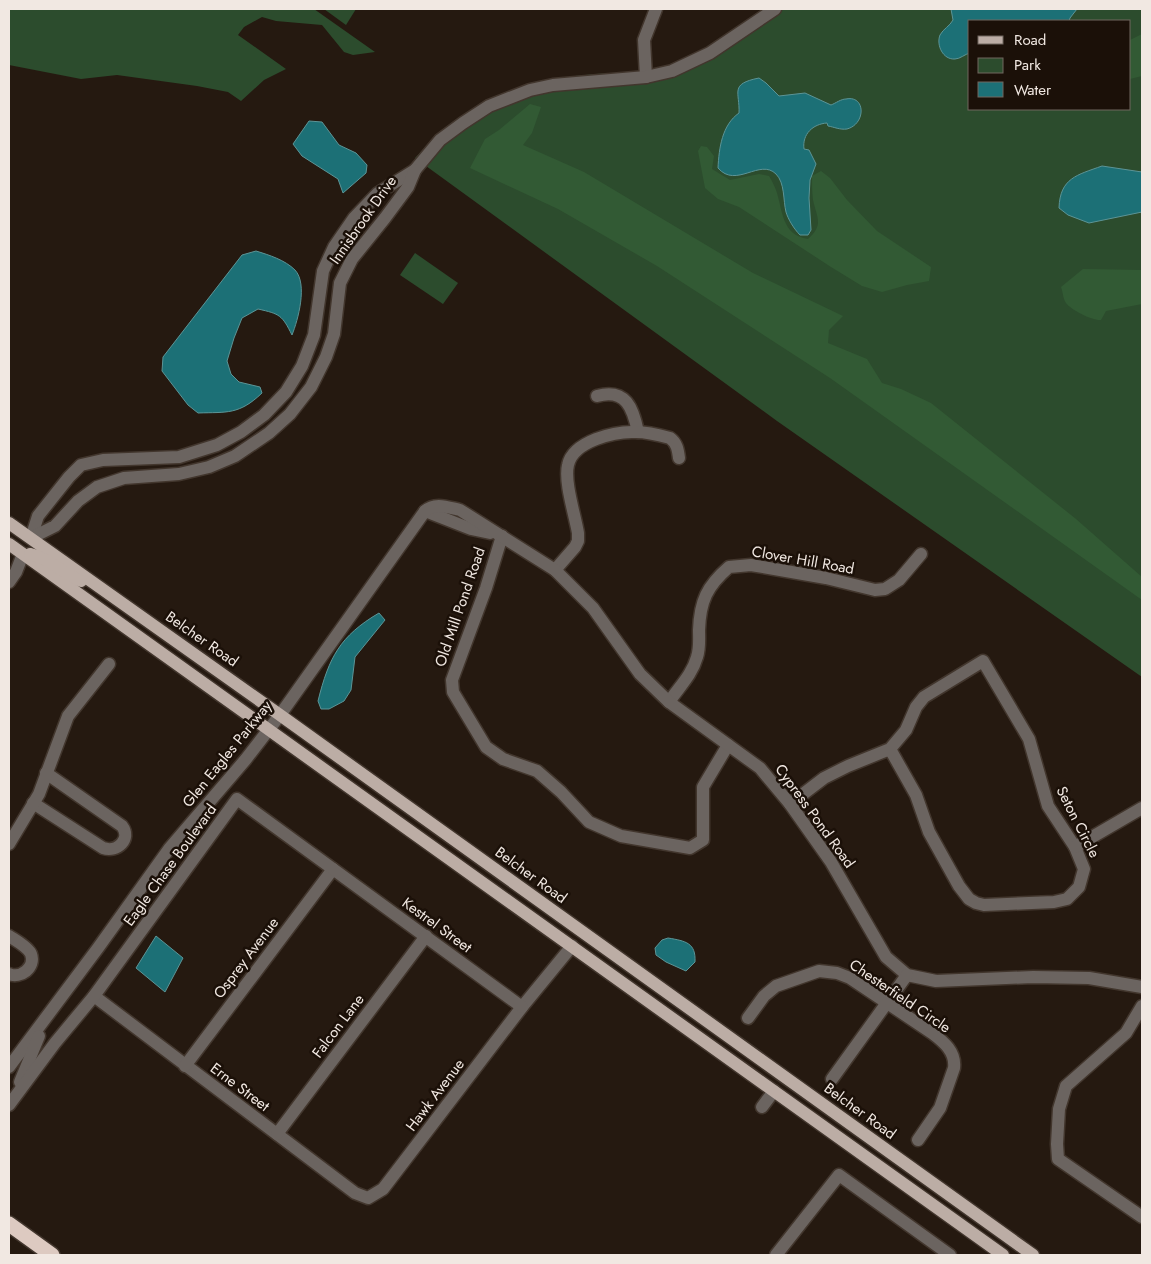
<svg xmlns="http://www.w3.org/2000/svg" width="1151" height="1264" font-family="Jost,sans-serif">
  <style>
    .green { fill: #2c4c2d; fill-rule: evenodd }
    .forest { fill: #325a34 }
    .water { fill: #1c7076; stroke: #5c9496 }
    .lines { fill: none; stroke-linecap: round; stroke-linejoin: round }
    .minor-casing { stroke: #42362d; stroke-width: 15 }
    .major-casing { stroke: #42362d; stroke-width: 15 }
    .highway-casing { stroke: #42362d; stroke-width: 18 }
    .minor { stroke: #6b6460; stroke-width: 12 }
    .major { stroke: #bcada5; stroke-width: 12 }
    .highway { stroke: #ddcac1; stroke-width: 15 }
    .labels { text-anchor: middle; stroke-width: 5; stroke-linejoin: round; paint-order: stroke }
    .street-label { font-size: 15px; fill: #f1e8e2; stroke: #1b1008 }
  </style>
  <rect width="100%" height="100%" fill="#251910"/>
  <g class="green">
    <path d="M9 9H314L375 52 353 55 344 52 322 25 276 21 262 17 244 27 238 35 286 69 264 80 241 101 228 92 197 86 117 75 81 79 9 65Z"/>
    <path d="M324 9H356L346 25Z"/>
    <path d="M763 9H1142V677L777 421 415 158C422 151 429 143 436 136 477 99 531 80 585 75 611 72 640 75 665 67 676 63 690 58 700 53 722 40 742 23 763 9ZM970 21H1130V109H970Z"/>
    <path d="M415 253 458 283 443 304 400 275Z"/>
  </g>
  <g class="forest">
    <path d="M1142 34V76L1130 79V40Z"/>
    <path d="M530 104 541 107 532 133 523 145 584 172 753 273 843 316 829 330 828 343 867 359 882 383 901 389 931 403 1076 519 1142 577V600L830 378 657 266 558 209 470 168 485 139 499 130Z"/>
    <path d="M701 146 707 147 714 156 712 169 730 180 759 174 769 176C772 181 774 185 776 190 783 210 781 235 808 239 824 225 817 218 813 200 812 192 812 184 812 176L821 171 830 178 847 200 877 231 931 267 929 281 907 285 882 292 862 286 831 267 739 207 718 199 705 188 698 151Z"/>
    <path d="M1083 269 1142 270V304L1106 311 1101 320C1093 321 1071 310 1066 303 1063 299 1063 292 1061 287Z"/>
  </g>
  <g class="water">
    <path d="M951 9H1077L1070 18 1069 21H970V53C965 54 960 59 955 59 943 60 936 45 940 35 943 29 950 26 953 20Z"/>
    <path d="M759 78 766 83 779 96 805 93 831 105C836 103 841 99 846 99 866 95 866 124 847 129 840 130 834 127 828 126L827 123C813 124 802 134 804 149L809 150 816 164 810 180 809 198 811 230 808 235H800C794 229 788 219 786 212 783 200 785 183 776 174 760 158 736 189 718 168 719 148 722 125 739 113 740 92 729 84 759 78Z"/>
    <path d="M309 121 322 122 339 145 356 153 367 165 366 173 343 193 338 179 302 156 293 144Z"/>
    <path d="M1102 166 1142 172V212L1089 223 1068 215 1059 208C1060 178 1077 175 1102 166Z"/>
    <path d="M256 251C269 255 285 260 295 270 308 284 298 320 292 335 282 315 280 314 258 309L242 318 234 338 227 361 231 374 239 382 260 387 262 393C239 415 227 412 198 413L188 405 162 371 163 357 242 255Z"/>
    <path d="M379 613 385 620 355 657 351 690 344 701 329 709H321L318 701C329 657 340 636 379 613Z"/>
    <path d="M156 936 183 958 165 992 136 968Z"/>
    <path d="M668 938C686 941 696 943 695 962L686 971 666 962 656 955 655 948 662 940Z"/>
  </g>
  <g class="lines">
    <defs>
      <g id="minor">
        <path d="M646 77 644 40 656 9"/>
        <path d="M597 396C626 388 633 408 638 432"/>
        <path d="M425 511 471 529 490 533"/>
        <path d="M502 536 486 588 452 680 453 692 486 747 503 759 537 771 561 792 589 822 621 836 690 848 703 840V787L728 745"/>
        <path d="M31 538 38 516 69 477 81 465 103 460 179 457 217 445 241 432 264 415 286 392 302 366 314 335 323 271 334 247 354 218 378 193 415 170 440 140 463 123 489 106 530 90 553 85 646 77 672 71 710 53 775 9"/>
        <path d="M31 538 55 526 78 501 97 487 124 478 179 474 209 467 235 456 269 433 290 414 311 387 326 357 334 334 340 283 352 259 385 218 408 187 415 170"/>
        <path d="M555 570 575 547 578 541V533C575 515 564 482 568 465 573 441 615 431 636 432 647 432 659 435 670 438 677 443 678 450 679 458"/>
        <path d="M9 582 16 572 23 554"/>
        <path d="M669 702C679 687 692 675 697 657 700 648 699 639 699 630 700 601 707 586 729 567L751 565 826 578 875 590 885 589 899 580 921 554"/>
        <path d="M33 803 103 848C117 853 132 839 122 826L46 773"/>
        <path d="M790 804 824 778 848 766 890 749 906 730 916 707 924 697 983 661 1029 739 1048 806 1075 847 1084 869 1079 887 1067 899 1054 902 984 905 976 903 969 899 959 886 929 832 916 795 890 749"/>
        <path d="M9 844 39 794 68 716 109 664"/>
        <path d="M1075 847 1142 808"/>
        <path d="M9 936C15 940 28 947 31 954 36 968 20 979 9 974"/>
        <path d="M94 996 355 1193 368 1198 383 1189 522 1007 572 946"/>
        <path d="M1142 1006 1126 1033 1066 1086 1059 1109 1057 1144 1058 1159 1142 1217"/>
        <path d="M748 1018 764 996 776 986 819 971 837 973 850 978 932 1033C944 1042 956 1052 954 1068L940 1108 918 1140"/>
        <path d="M185 1066 333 869"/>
        <path d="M9 1067 98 948 169 849 246 759 280 715 425 511C435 502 447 507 460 510L555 570 593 608 640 674 669 702 760 768 790 804 831 862 886 957 907 975 936 981 1033 977 1089 978 1142 987"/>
        <path d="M832 1079 907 975"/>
        <path d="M20 1082 39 1036"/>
        <path d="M9 1105 55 1043 94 996 237 799 522 1007"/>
        <path d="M762 1107 774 1091"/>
        <path d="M277 1134 426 936"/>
        <path d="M776 1255 839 1175 950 1255"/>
      </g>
      <g id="major">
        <path d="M9 523 280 715 1033 1255"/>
        <path d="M9 544 1003 1255"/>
        <path d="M30 554C50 558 63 574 81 581"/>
      </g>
      <path id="highway" d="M9 1224 52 1255"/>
    </defs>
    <use href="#minor" class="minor-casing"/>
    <use href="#major" class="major-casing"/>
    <use href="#highway" class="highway-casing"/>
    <use href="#minor" class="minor"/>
    <use href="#major" class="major"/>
    <use href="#highway" class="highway"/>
  </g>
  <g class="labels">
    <g class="street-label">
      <text transform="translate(363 220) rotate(-55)" y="5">Innisbrook Drive</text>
      <text transform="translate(803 560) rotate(10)" y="5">Clover Hill Road</text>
      <text transform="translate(460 607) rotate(-71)" y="5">Old Mill Pond Road</text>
      <text transform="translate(202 639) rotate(35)" y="5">Belcher Road</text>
      <text transform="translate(227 754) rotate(-51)" y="5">Glen Eagles Parkway</text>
      <text transform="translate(815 816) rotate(54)" y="5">Cypress Pond Road</text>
      <text transform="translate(1078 822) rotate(63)" y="5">Seton Circle</text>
      <text transform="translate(170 865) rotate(-54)" y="5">Eagle Chase Boulevard</text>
      <text transform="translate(531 875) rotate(36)" y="5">Belcher Road</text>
      <text transform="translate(437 925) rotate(36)" y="5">Kestrel Street</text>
      <text transform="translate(246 958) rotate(-53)" y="5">Osprey Avenue</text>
      <text transform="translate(900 996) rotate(34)" y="5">Chesterfield Circle</text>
      <text transform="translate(338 1026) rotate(-53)" y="5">Falcon Lane</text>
      <text transform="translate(240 1087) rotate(37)" y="5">Erne Street</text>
      <text transform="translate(435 1095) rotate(-53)" y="5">Hawk Avenue</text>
      <text transform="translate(860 1111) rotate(36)" y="5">Belcher Road</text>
    </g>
  </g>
  <rect width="1151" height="1264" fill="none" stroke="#f1e8e2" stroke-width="20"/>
  <rect x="968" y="20" width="162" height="90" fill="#1b1008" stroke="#71665f"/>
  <rect x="978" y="36" width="25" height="8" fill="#bcada5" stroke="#71665f"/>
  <text x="1014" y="45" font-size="15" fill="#f1e8e2">Road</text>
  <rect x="978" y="58" width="25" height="15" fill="#2c4c2d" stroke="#71665f"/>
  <text x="1014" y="70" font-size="15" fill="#f1e8e2">Park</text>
  <rect x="978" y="82" width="25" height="15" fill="#1c7076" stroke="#71665f"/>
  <text x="1014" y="95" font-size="15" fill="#f1e8e2">Water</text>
</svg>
